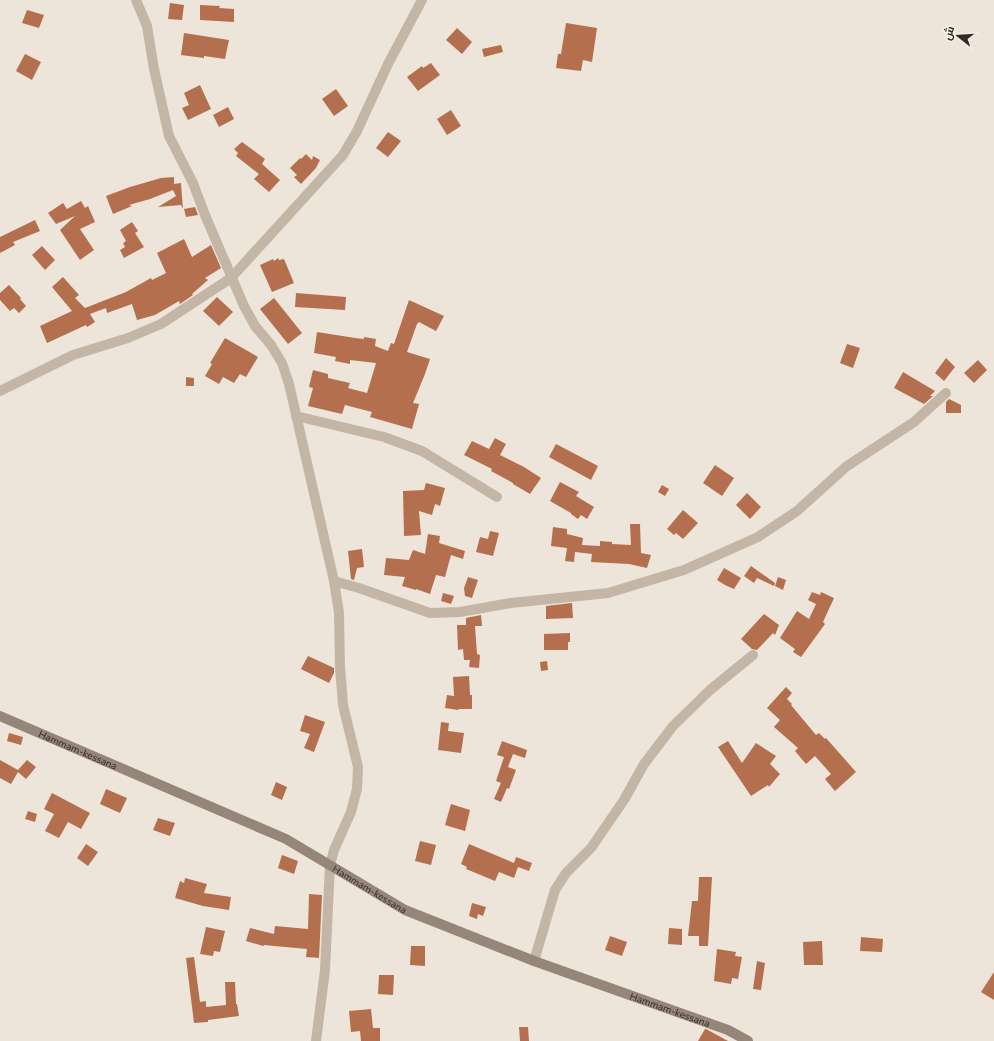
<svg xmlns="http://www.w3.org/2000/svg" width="994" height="1041" font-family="'Nunito Sans',Cairo,sans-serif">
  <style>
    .building { fill: #b46f4f }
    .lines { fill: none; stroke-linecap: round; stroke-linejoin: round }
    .street { stroke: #c3b6a7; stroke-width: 10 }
    .secondary { stroke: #968579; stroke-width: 10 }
    .labels { text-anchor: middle; stroke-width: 4; stroke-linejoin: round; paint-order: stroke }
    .street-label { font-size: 10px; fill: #312a26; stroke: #f5efe4 }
  </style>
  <rect width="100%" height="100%" fill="#ede5d9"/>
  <g class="building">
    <path d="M170 3 184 5 182 20 168 19Z"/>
    <path d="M200 5 220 6 219 8 234 9V22L200 20Z"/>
    <path d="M27 10 44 15 39 28 22 23Z"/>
    <path d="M566 23 597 28 592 62 583 60 581 71 556 68 558 54H561Z"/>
    <path d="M457 28 472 42 462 54 446 40Z"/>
    <path d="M184 33 229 40 225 59 204 56V58L181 55Z"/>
    <path d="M501 45 503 52 484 57 482 49Z"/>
    <path d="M25 54 41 62 32 80 16 71Z"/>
    <path d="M431 63 440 75 418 91 407 77 422 66 423 68Z"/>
    <path d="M200 85 211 109 188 120 182 108 189 105 184 93Z"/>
    <path d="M336 89 348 106 334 116 322 99Z"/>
    <path d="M228 107 234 119 219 127 213 115Z"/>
    <path d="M451 110 461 126 447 135 437 119Z"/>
    <path d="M388 132 401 141 388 157 376 148Z"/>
    <path d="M242 142 265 159 262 164 280 180 269 192 254 179 259 174 236 156 238 153 234 149Z"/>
    <path d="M306 154 312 160 313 156 320 160 316 168 301 184 294 177 297 175 290 168 300 158 301 159Z"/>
    <path d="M174 177V184L181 183 183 209 181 205 158 207 176 196 173 190 150 199 129 205 132 206 113 214 106 196 130 187 161 178Z"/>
    <path d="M81 201 85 208 88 206 95 222 80 229 94 250 80 260 60 230 75 216 56 224 48 213 63 203 67 209Z"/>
    <path d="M195 207 198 215 186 217 184 209Z"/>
    <path d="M35 220 40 231 13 242 15 245 0 253V237Z"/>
    <path d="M132 222 138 231 135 233 144 247 124 258 120 250 125 247 123 243 126 241 120 230Z"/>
    <path d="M184 239 192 257 211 245 221 268 205 278 208 280 192 294 193 295 180 304 179 301 155 315 137 320 132 304 107 313 106 308 90 314 95 322 87 327 86 325 47 343 40 326 72 311 52 287 63 277 79 295 75 298 85 308 126 292 151 278 152 280 166 273 157 253Z"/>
    <path d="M42 246 55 260 45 270 32 255Z"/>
    <path d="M278 258 279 260 284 259 294 283 272 292 260 265 273 259 274 261Z"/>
    <path d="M9 285 21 298 20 299 26 306 19 313 14 308 10 311 0 300V293Z"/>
    <path d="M296 293 346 297 345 310 295 307Z"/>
    <path d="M217 297 233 312 219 326 203 311Z"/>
    <path d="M274 298 302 333 288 344 260 309Z"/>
    <path d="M409 300 444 316 436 331 419 322 417 324 407 352 430 359 425 374 413 403 419 404 412 429 370 417 372 412 345 405 342 414 308 406 313 388 309 387 313 370 328 374V378L350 383 348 388 367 393 376 363 350 360V364L335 361 336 357 314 353 317 332 355 338 364 339V337L376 339 375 346 388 351 391 343 394 344Z"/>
    <path d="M225 338 258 357 246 377 240 374 234 383 223 377 219 384 205 376 212 364 210 363Z"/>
    <path d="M847 344 860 348 853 368 840 363Z"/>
    <path d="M946 358 955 367 944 381 935 373Z"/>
    <path d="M978 360 987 370 974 383 964 373Z"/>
    <path d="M903 372 935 391 930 396H933L924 404 894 388Z"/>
    <path d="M186 377 194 378V386H186Z"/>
    <path d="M949 399 961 405V413H946V402Z"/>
    <path d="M495 438 506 444 500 455 524 467 541 478 530 494 513 484V483L491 471 492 469 464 455 472 441 489 449Z"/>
    <path d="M556 444 598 466 591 480 549 457Z"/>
    <path d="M715 465 734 478 722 496 703 483Z"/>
    <path d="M560 482 579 492 576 496 594 507 587 519 581 515 578 519 571 514V513L550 501Z"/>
    <path d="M426 483 445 488 440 506 435 504 432 515 419 511 421 535 404 536 403 491 424 490Z"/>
    <path d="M662 485 669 489 665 496 658 492Z"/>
    <path d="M747 493 761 507 750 519 736 505Z"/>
    <path d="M683 510 698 523 683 539 676 533 674 535 667 529Z"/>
    <path d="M630 524H640L641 553 651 555 647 568 629 564 591 562 592 554 575 552 574 562 565 561 567 548 551 546 553 527 567 529V534L583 538 582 545 600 546V541L612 542V544L631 545Z"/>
    <path d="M490 531 499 533 493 556 476 552 480 537 488 539Z"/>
    <path d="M428 534 440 536 439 543 465 551 463 559 451 555 445 577 436 575 430 594 416 589V590L402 586 405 577 384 575 386 558 409 560 413 550 425 554Z"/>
    <path d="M362 549 364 567 357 568 354 580 351 579 348 551Z"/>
    <path d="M751 566 775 583 774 586 757 578 754 583 744 576Z"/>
    <path d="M724 568 741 578 734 589 725 585 717 580Z"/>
    <path d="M468 577 478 580 472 598 465 596 464 588Z"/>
    <path d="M778 577 786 580 783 590 775 586Z"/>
    <path d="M812 592 820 595 821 592 834 598 823 622 825 624 801 657 793 652 795 649 780 638 797 611 809 619 816 604 808 600Z"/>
    <path d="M443 593 454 596 451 604 441 601Z"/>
    <path d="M572 603 573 618 546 619V606Z"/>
    <path d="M764 614 779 625 775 635 773 633 757 650 752 649 741 639Z"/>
    <path d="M481 615 482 626H475L477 654 480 655 479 668 469 667 470 660H464L463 649 458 650 457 625H466V618Z"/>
    <path d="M570 633V642H568V650H544V634Z"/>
    <path d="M308 656 334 668V673L329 683 301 669Z"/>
    <path d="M547 661 548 670 541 671 540 662Z"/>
    <path d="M469 676 470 695H472V709H459L458 710 445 708 447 695 454 696 453 677Z"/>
    <path d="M786 687 792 693 787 699 792 704 791 705 816 735 819 733 825 739 826 738 856 772 835 791 825 779 831 774 815 756 806 764 795 751 798 748 774 727 780 720 767 708Z"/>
    <path d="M305 715 325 722 314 752 304 748 310 734 300 731Z"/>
    <path d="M441 722 449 723 448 731 464 733 461 753 438 750Z"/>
    <path d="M9 733 23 737 21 745 7 741Z"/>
    <path d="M502 741 527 750 525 758 513 754 508 767 516 770 509 789 507 788 501 802 494 799 501 783 496 781 504 757 497 755Z"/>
    <path d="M728 741 742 763 756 743 776 756 770 764 780 774 769 787 768 785 751 796 718 747Z"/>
    <path d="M0 760 18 770 27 760 36 767 26 779 18 772 11 784 0 778Z"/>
    <path d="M276 782 287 787 282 800 271 795Z"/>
    <path d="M106 789 127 798 120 813 100 804Z"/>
    <path d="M52 793 90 813 81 829 68 822 59 838 45 831 54 814 44 809Z"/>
    <path d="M451 804 470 810 465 831 445 825Z"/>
    <path d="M28 811 37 814 35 822 25 819Z"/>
    <path d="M158 818 175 823 170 836 153 830Z"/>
    <path d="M420 841 436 845 431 865 415 861Z"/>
    <path d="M86 844 98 852 88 866 77 858Z"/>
    <path d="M469 844 514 863 516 857 532 863 529 871 518 867 514 878 499 872 495 881 466 869 467 867 461 864Z"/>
    <path d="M282 855 298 861 294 874 278 868Z"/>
    <path d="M699 877H712L708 946H699V936H688L692 901H698Z"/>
    <path d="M185 878 207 884 204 893 231 897 229 910 203 906 175 898 180 881 184 883Z"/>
    <path d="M309 894 322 895 319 958 306 957 307 949 264 945 263 946 246 941 250 928 274 934 275 926 308 929Z"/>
    <path d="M472 903 486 907 483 916 478 914 477 919 469 916Z"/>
    <path d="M206 927 225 931 220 952 214 951 213 956 200 954Z"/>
    <path d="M669 928 682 929V945L668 944Z"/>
    <path d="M610 936 627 942 622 956 605 950Z"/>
    <path d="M861 937 883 939 882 952 860 951Z"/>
    <path d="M822 941 823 965H804L803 942Z"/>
    <path d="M411 946H425V966L410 965Z"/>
    <path d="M717 949 736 952 735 956 742 957 738 979 732 978 731 984 714 981Z"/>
    <path d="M194 957 200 1002 206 1001V1007L226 1005 225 982H235L236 1004H237L239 1016 208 1020V1022L194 1023 186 958Z"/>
    <path d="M757 961 765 963 761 990 753 989Z"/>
    <path d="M994 972V1000L981 992Z"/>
    <path d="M379 975H394L393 995 378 994Z"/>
    <path d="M371 1009 373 1028H380V1041H361L360 1031 351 1032 349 1011Z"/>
    <path d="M519 1027H528L529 1041H520Z"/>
    <path d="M705 1029H706L728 1041H698Z"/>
  </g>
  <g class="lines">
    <g class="street">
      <path d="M136 0 147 26 154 69 169 136 193 183 205 215 244 306 255 326 271 345 282 363 289 384 334 581 339 613 340 667 343 705 358 767 357 789 351 812 334 850 330 865 325 970 316 1041"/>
      <path d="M0 391 73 355 128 338 161 324 231 278 343 155 357 131 388 64 422 0"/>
      <path d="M296 416 384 437 422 451 497 497"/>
      <path d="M334 581 359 588 430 613 460 612 511 603 608 593 684 570 758 537 797 511 847 466 914 422 946 393"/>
      <path d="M534 961 555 890 566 873 591 848 624 800 644 764 673 726 710 690 753 655"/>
    </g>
    <path class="secondary" id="s1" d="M0 716 286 839 405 910 534 961 728 1030 748 1041"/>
  </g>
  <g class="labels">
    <g class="street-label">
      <text dy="4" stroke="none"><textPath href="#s1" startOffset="85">Hammam-kessana</textPath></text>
      <text dy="4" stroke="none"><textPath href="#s1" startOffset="409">Hammam-kessana</textPath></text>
      <text dy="4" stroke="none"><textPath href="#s1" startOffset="733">Hammam-kessana</textPath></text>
    </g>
  </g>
  <g transform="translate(958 36) rotate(287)" stroke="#f5efe4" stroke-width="3" paint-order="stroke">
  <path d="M0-3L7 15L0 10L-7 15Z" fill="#312a26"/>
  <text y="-6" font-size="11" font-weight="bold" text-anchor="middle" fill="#312a26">ش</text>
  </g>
</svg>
